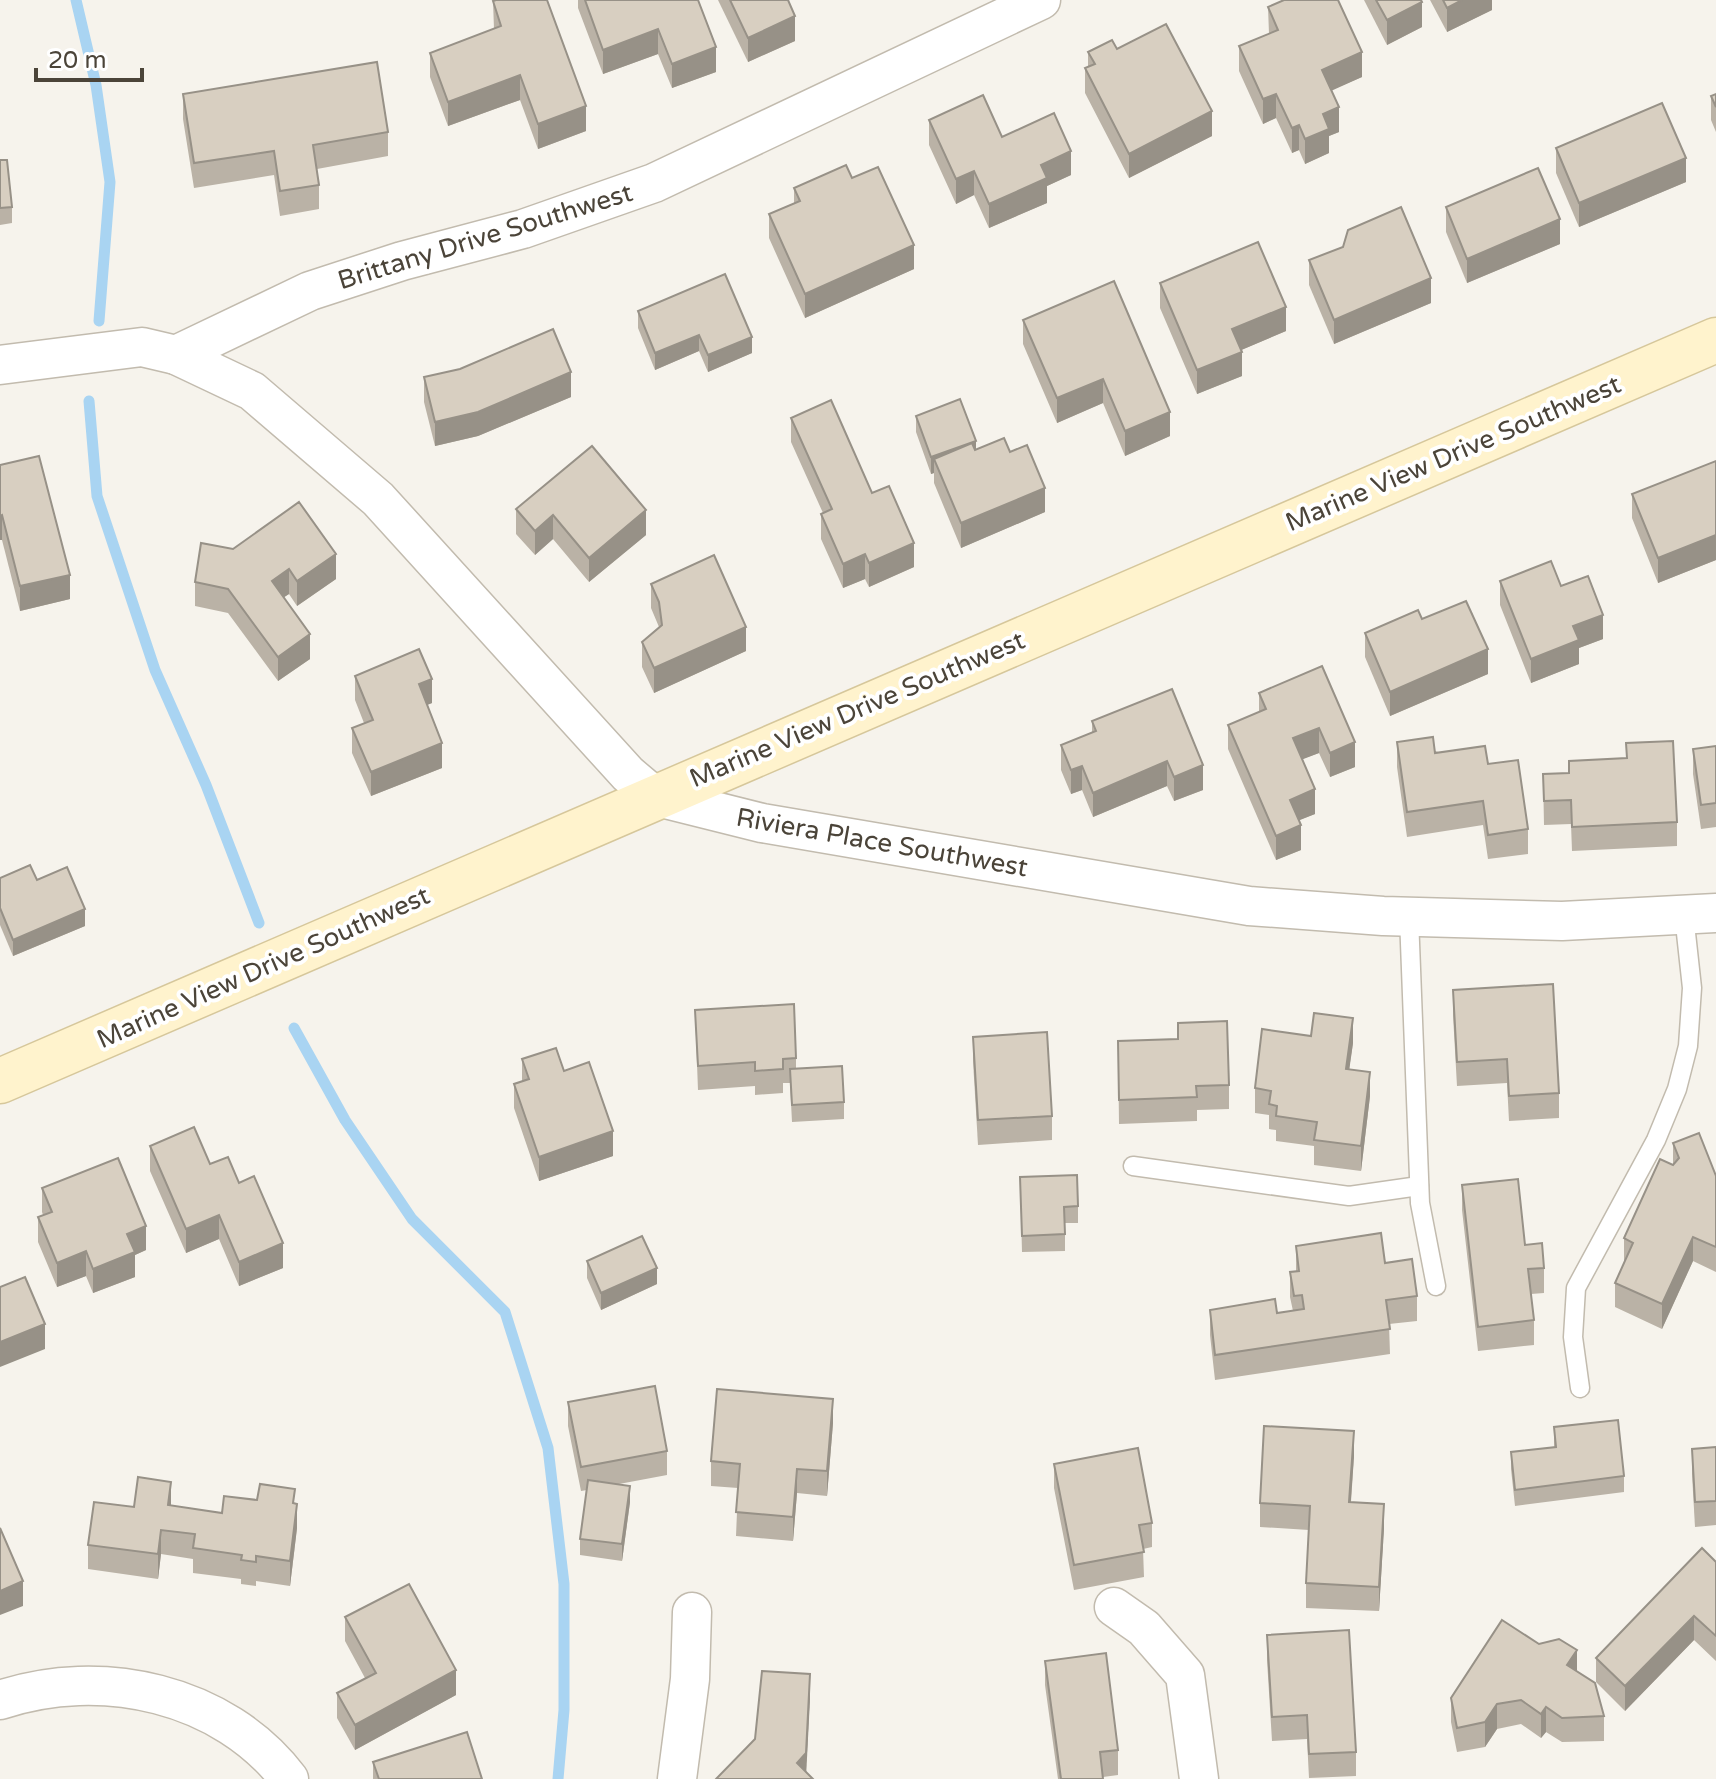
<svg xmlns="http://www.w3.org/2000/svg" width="1716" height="1779" font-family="'Varela Round',sans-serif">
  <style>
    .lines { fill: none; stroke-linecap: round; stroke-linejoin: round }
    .stream { stroke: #a9d4f2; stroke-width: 11 }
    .lane-casing { stroke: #c2bbae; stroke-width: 21 }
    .street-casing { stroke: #c2bbae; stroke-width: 41 }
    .secondary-casing { stroke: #d6c79b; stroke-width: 47 }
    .lane { stroke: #fff; stroke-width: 18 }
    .street { stroke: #fff; stroke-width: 38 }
    .secondary { stroke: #fff3cd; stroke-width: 44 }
    .wall { fill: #bab2a6 }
    .shaded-wall { fill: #979187 }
    .building { fill: #d8cfc1; stroke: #979187; stroke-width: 2 }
    .labels { text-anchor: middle; stroke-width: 8; stroke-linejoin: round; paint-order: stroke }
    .street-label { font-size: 26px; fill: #4b4439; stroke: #fff }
  </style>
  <rect width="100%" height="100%" fill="#f6f3ec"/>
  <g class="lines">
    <g class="stream">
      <path d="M76 0 96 85 110 182 99 321"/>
      <path d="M89 401 97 496 155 670 206 785 259 923"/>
      <path d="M294 1028 345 1120 412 1219 505 1312 548 1448 564 1584V1710L558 1779"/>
    </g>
    <defs>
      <g id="lane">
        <path d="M1409 917 1420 1203 1436 1286"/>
        <path d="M1133 1166 1349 1196 1419 1186"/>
        <path d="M1580 1388 1573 1337 1576 1288 1656 1140 1677 1089 1688 1046 1692 988 1684 915"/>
      </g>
      <g id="street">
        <path d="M176 355 252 391 378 499 628 774 654 796 762 823 1249 906 1383 916 1562 921 1716 913"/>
        <path d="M0 365 142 347 176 355 310 291 402 261 523 229 654 183 1041 0"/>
        <path d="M1114 1607 1144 1628 1185 1675 1199 1779"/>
        <path d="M0 1700C101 1666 224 1693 289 1779"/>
        <path d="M677 1779 690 1679 692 1612"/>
      </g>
      <path id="secondary" d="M0 1081 1716 340"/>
    </defs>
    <use href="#lane" class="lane-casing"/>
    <use href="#street" class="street-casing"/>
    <use href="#secondary" class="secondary-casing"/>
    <use href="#lane" class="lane"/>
    <use href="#street" class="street"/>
    <use href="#secondary" class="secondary"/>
  </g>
  <g class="wall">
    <path d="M578 0H698L716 72 672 88 658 54 603 74 578 8Z"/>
    <path d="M718 0H788L795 41 748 62Z"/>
    <path d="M1364 0H1421L1422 27 1387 45Z"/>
    <path d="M1430 0H1492V10L1447 32Z"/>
    <path d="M493 1 586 131 538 149 520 100 448 126 430 77V53L494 29Z"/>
    <path d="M1268 7 1362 77 1331 90 1339 132 1329 136V153L1305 164 1299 150 1292 153 1276 118 1263 124 1239 71V46L1269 34Z"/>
    <path d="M1117 49 1212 136 1129 178 1085 93V68L1088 67V52Z"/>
    <path d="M183 94 388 132V156L317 169 319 185V209L280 216 274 175 194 188 183 119Z"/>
    <path d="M1716 94V132L1711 120V96Z"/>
    <path d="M929 120 1002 137 1071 175 1047 186V203L989 228 974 195 956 204 929 145Z"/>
    <path d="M1556 148 1686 182 1579 227 1556 173Z"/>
    <path d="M0 160 12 207V223L0 225Z"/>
    <path d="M852 178 914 269 805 318 769 238V214L794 203V188Z"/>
    <path d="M1446 207 1560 244 1467 283 1446 232Z"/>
    <path d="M1343 247 1431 303 1334 344 1309 285V260Z"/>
    <path d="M1114 281 1170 436 1125 456 1103 403 1057 423 1023 344V320Z"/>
    <path d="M1160 283 1286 331 1241 350 1242 376 1197 394 1160 308Z"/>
    <path d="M638 311 752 353 708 372 699 351 655 370 638 328Z"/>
    <path d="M424 377 571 397 478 436 435 446 424 402Z"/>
    <path d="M916 416 976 449 1010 452 1045 512 961 548 934 483V473L931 474 916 432Z"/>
    <path d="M791 418 872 493 914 567 869 587 865 579 843 588 821 539V514L823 513 791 442Z"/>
    <path d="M1716 461V560L1658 583 1632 518V494Z"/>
    <path d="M0 465 70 599 20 611 2 540Z"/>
    <path d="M516 509 646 510V535L589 582 553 539 535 555 516 534Z"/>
    <path d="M201 543 336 579 297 606 289 594 284 597 310 659 278 681 228 613 195 606V582Z"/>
    <path d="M1500 581 1603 639 1579 648V664L1531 683 1500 605Z"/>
    <path d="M651 584 746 651 654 693 642 667V642L659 627 651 608Z"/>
    <path d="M1422 619 1488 674 1390 716 1365 657V633Z"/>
    <path d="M1322 666 1355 767 1330 777 1319 753 1302 759 1315 814 1299 820 1301 850 1276 860 1228 749V725L1259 712V693Z"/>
    <path d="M355 676 432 703 427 705 442 768 371 796 352 753V728L364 723 355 700Z"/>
    <path d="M1172 689 1203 790 1174 801 1167 786 1093 817 1082 790 1071 794 1061 770V745L1092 733V721Z"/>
    <path d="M1397 742 1488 764 1528 829V854L1488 859 1483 825 1407 837 1397 767Z"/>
    <path d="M1626 743 1677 822V846L1572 851 1571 824 1544 825 1543 774 1569 773 1626 758Z"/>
    <path d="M1716 746V827L1701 829 1693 774V749Z"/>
    <path d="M0 878 85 926 13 956 0 925Z"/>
    <path d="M1453 990 1559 1093V1118L1509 1121 1507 1083 1457 1086 1453 1015Z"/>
    <path d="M695 1010 796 1058V1069L844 1102V1119L792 1122 790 1083H783V1093L755 1095V1086L698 1090Z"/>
    <path d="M1178 1023 1229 1085V1109L1197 1110V1121L1119 1124 1118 1041 1178 1039Z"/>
    <path d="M973 1037 1052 1116V1140L978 1145 973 1061Z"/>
    <path d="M1353 1043 1349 1069 1370 1096 1361 1171 1314 1165V1146L1276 1141V1130L1269 1129V1115L1255 1113V1088Z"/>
    <path d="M522 1059 613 1156 539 1181 514 1108V1084L522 1081Z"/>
    <path d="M1673 1143 1716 1176V1272L1693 1261 1662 1329 1615 1307V1283L1624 1263V1238L1673 1164Z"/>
    <path d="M150 1146 210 1164 239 1183 283 1268 239 1286 219 1239 186 1253 150 1171Z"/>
    <path d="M1020 1177 1078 1206V1223H1065V1251L1022 1252Z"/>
    <path d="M1462 1185 1525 1245 1544 1268V1293L1531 1294 1534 1320V1345L1478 1351 1462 1210Z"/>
    <path d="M42 1188 146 1250 135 1255V1277L93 1293 86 1276 57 1287 38 1242V1217L43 1215 42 1212Z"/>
    <path d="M1296 1246 1385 1263 1417 1296V1321L1389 1324 1390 1354 1215 1380 1210 1335V1310L1277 1313 1293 1311 1290 1297V1272L1296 1271Z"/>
    <path d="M587 1261 657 1284 601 1310 587 1278Z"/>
    <path d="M568 1402 667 1451V1475L619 1484 630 1502 622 1561 580 1555V1539L587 1490 581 1491 568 1426Z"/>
    <path d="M833 1423 827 1496 797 1493 793 1541 736 1536 738 1488 711 1486V1461Z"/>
    <path d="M1554 1427 1624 1476V1492L1515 1506 1511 1469V1452L1554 1447Z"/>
    <path d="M1716 1447V1525L1695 1527 1692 1474V1449Z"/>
    <path d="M1354 1456 1351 1502 1384 1528 1379 1611 1306 1608V1583L1309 1530 1260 1527V1503Z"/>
    <path d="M1054 1464 1152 1523V1547L1143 1549 1144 1577 1074 1590 1054 1488Z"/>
    <path d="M257 1500 295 1504 297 1528 290 1586 256 1581V1586L241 1584V1579L193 1573V1559L161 1554 158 1579 88 1569V1545L134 1507 171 1506 222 1513Z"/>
    <path d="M1716 1562V1661L1694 1640 1625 1711 1596 1682V1658Z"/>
    <path d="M345 1617 456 1695 355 1750 337 1718V1693L365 1678 345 1641Z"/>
    <path d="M1267 1635 1356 1752V1776L1309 1778 1307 1739 1272 1741 1267 1660Z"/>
    <path d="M1045 1661 1118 1750V1775L1103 1777V1779H1058L1045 1685Z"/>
    <path d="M1577 1671 1604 1716V1741L1562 1742 1546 1732 1541 1738 1521 1724 1497 1729 1485 1747 1457 1752 1451 1722V1698Z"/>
    <path d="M373 1762 482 1779H373Z"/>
  </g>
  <g class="shaded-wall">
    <path d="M1462 0H1492V10L1447 32V8Z"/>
    <path d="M1422 2V27L1387 45V20Z"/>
    <path d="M795 16V41L748 62V38Z"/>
    <path d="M658 29V54L603 74V50Z"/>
    <path d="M716 47V72L672 88V64Z"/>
    <path d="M1362 52V77L1322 95V70Z"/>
    <path d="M520 75V100L448 126V102Z"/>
    <path d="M1276 94V118L1263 124V99Z"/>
    <path d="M586 106V131L538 149V124Z"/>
    <path d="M1339 107V132L1329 136V153L1305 164V139L1323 114Z"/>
    <path d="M1212 111V136L1129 178V154Z"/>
    <path d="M1299 125V150L1292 153V128Z"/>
    <path d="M1071 151V175L1047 186V203L989 228V204L1041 165Z"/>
    <path d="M1686 158V182L1579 227V203Z"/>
    <path d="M974 171V195L956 204V179Z"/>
    <path d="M1560 219V244L1467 283V259Z"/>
    <path d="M914 245V269L805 318V294Z"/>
    <path d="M1431 278V303L1334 344V320Z"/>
    <path d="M1286 307V331L1232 354V329Z"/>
    <path d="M699 335V351L655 370V353Z"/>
    <path d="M752 337V353L708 372V355Z"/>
    <path d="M1242 352V376L1197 394V370Z"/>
    <path d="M571 372V397L478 436 435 446V422Z"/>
    <path d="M1103 379V403L1057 423V398Z"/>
    <path d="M1170 412V436L1125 456V431Z"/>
    <path d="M976 441V457L934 459V473L931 474V457Z"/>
    <path d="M1045 488V512L961 548V523Z"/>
    <path d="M646 510V535L589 582V558Z"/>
    <path d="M2 515V540H0V516Z"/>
    <path d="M553 515V539L535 555V531Z"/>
    <path d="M1716 535V560L1658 583V558Z"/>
    <path d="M914 543V567L869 587V563Z"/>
    <path d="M336 554V579L297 606V581Z"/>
    <path d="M865 554V579L843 588V564Z"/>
    <path d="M289 569V594L272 605V581Z"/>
    <path d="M70 575V599L20 611V586Z"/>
    <path d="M1603 615V639L1579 648V664L1531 683V659L1573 626Z"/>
    <path d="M746 627V651L654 693V668Z"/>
    <path d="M310 634V659L278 681V657Z"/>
    <path d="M1488 649V674L1390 716V692Z"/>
    <path d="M432 679V703L419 708V684Z"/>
    <path d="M1319 728V753L1293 763V738Z"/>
    <path d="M1355 742V767L1330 777V753Z"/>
    <path d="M442 743V768L371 796V772Z"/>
    <path d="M1167 761V786L1093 817V793Z"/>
    <path d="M1203 765V790L1174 801V777Z"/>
    <path d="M1082 766V790L1071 794V770Z"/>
    <path d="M1315 789V814L1290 824V800Z"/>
    <path d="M1301 825V850L1276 860V836Z"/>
    <path d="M85 909V926L13 956V940Z"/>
    <path d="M1353 1018V1043L1346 1093V1069Z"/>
    <path d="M1370 1072V1096L1361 1171V1146Z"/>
    <path d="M613 1131V1156L539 1181V1157Z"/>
    <path d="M219 1215V1239L186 1253V1229Z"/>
    <path d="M146 1226V1250L135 1255V1277L93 1293V1269L127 1234Z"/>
    <path d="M1693 1237V1261L1662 1329V1304Z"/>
    <path d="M283 1243V1268L239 1286V1262Z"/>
    <path d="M86 1251V1276L57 1287V1263Z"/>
    <path d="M657 1268V1284L601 1310V1293Z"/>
    <path d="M45 1324V1349L0 1367V1342Z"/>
    <path d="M833 1399V1423L827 1496V1471Z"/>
    <path d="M1354 1431V1456L1349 1526V1502Z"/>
    <path d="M797 1469V1493L793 1541V1517Z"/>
    <path d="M171 1482V1506L168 1505Z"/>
    <path d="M630 1486V1502L622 1561V1544Z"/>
    <path d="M297 1504V1528L290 1586V1561Z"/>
    <path d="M1384 1504V1528L1379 1611V1587Z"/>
    <path d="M161 1530V1554L158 1579V1554Z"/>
    <path d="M23 1581V1606L0 1615V1591Z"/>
    <path d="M1694 1616V1640L1625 1711V1686Z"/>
    <path d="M1577 1650V1675L1567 1665Z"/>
    <path d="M456 1670V1695L355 1750V1725Z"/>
    <path d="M810 1674V1699L806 1778 797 1763Z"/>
    <path d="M1497 1704V1729L1485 1747V1722Z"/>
    <path d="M1546 1707V1732L1541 1738V1714Z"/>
  </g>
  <g class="building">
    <path d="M496 0H547L586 106 538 124 520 75 448 102 430 53 501 26 493 1Z"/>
    <path d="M585 0H698L716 47 672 64 658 29 603 50Z"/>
    <path d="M730 0H788L795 16 748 38Z"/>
    <path d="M1284 0H1338L1362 52 1322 70 1339 107 1323 114 1329 129 1305 139 1299 125 1292 128 1276 94 1263 99 1239 46 1278 30 1268 7Z"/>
    <path d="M1376 0H1421L1422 2 1387 20Z"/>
    <path d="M1443 0H1462L1447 8Z"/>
    <path d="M1166 24 1212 111 1129 154 1085 68 1095 64 1088 52 1112 40 1117 49Z"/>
    <path d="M377 62 388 132 313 145 319 185 280 191 274 151 194 163 183 94Z"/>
    <path d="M1716 94V107L1711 96Z"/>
    <path d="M983 95 1002 137 1054 113 1071 151 1041 165 1047 178 989 204 974 171 956 179 929 120Z"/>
    <path d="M1662 103 1686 158 1579 203 1556 148Z"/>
    <path d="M0 160H7L12 207 0 208Z"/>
    <path d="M846 165 852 178 878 167 914 245 805 294 769 214 800 201 794 188Z"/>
    <path d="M1538 168 1560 219 1467 259 1446 207Z"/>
    <path d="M1401 207 1431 278 1334 320 1309 260 1343 247 1348 230Z"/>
    <path d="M1258 242 1286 307 1232 329 1242 352 1197 370 1160 283Z"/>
    <path d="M725 274 752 337 708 355 699 335 655 353 638 311Z"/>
    <path d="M1114 281 1170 412 1125 431 1103 379 1057 398 1023 320Z"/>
    <path d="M553 329 571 372 478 412 435 422 424 377 460 369Z"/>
    <path d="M960 399 976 441 931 457 916 416Z"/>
    <path d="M831 400 872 493 889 486 914 543 869 563 865 554 843 564 821 514 832 509 791 418Z"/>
    <path d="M1004 438 1010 452 1027 445 1045 488 961 523 934 459 972 443 975 450Z"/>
    <path d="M592 446 646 510 589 558 553 515 535 531 516 509Z"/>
    <path d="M39 456 70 575 20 586 2 515 0 516V465Z"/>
    <path d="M1716 461V535L1658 558 1632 494Z"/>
    <path d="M299 502 336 554 297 581 289 569 272 581 310 634 278 657 228 589 195 582 201 543 233 549Z"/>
    <path d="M714 555 746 627 654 668 642 642 662 625 659 602 651 584Z"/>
    <path d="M1551 561 1561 586 1588 576 1603 615 1573 626 1579 640 1531 659 1500 581Z"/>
    <path d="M1466 601 1488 649 1390 692 1365 633 1418 610 1422 619Z"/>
    <path d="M419 649 432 679 419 684 442 743 371 772 352 728 373 720 355 676Z"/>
    <path d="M1322 666 1355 742 1330 753 1319 728 1293 738 1315 789 1290 800 1301 825 1276 836 1228 725 1266 709 1259 693Z"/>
    <path d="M1172 689 1203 765 1174 777 1167 761 1093 793 1082 766 1071 770 1061 745 1096 731 1092 721Z"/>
    <path d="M1433 737 1435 753 1485 746 1488 764 1518 760 1528 829 1488 835 1483 801 1407 812 1397 742Z"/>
    <path d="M1673 741 1677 822 1572 827 1571 800 1544 801 1543 774 1569 773V761L1627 758 1626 743Z"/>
    <path d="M1716 746V803L1701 805 1693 749Z"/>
    <path d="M30 865 37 880 67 867 85 909 13 940 0 908V878Z"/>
    <path d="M1553 984 1559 1093 1509 1096 1507 1059 1457 1062 1453 990Z"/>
    <path d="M794 1004 796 1058 783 1059V1069L755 1071V1062L698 1066 695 1010Z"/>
    <path d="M1314 1013 1353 1018 1346 1069 1370 1072 1361 1146 1314 1140 1317 1122 1276 1116 1277 1106 1269 1104 1271 1091 1255 1088 1262 1029 1311 1036Z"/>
    <path d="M1227 1021 1229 1085 1196 1086 1197 1097 1119 1100 1118 1041 1178 1039V1023Z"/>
    <path d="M1047 1032 1052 1116 978 1120 973 1037Z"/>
    <path d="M556 1048 564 1071 589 1062 613 1131 539 1157 514 1084 529 1079 522 1059Z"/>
    <path d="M842 1066 844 1102 792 1105 790 1069Z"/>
    <path d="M194 1127 210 1164 228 1157 239 1183 254 1176 283 1243 239 1262 219 1215 186 1229 150 1146Z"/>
    <path d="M1699 1133 1716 1176V1247L1693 1237 1662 1304 1615 1283 1633 1243 1624 1238 1660 1159 1673 1165 1679 1158 1673 1143Z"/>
    <path d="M118 1158 146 1226 127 1234 135 1252 93 1269 86 1251 57 1263 38 1217 52 1212 42 1188Z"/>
    <path d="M1077 1175 1078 1206 1064 1207 1065 1234 1022 1236 1020 1177Z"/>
    <path d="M1518 1179 1525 1245 1542 1243 1544 1268 1528 1269 1534 1320 1478 1327 1462 1185Z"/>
    <path d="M1381 1233 1385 1263 1412 1259 1417 1296 1386 1300 1390 1329 1215 1355 1210 1310 1275 1299 1277 1313 1304 1309 1302 1295 1294 1296 1290 1272 1299 1271 1296 1246Z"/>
    <path d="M642 1236 657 1268 601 1293 587 1261Z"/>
    <path d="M25 1277 45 1324 0 1342V1287Z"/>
    <path d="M655 1386 667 1451 581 1467 568 1402Z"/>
    <path d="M717 1389 833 1399 827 1471 797 1469 793 1517 736 1512 740 1464 711 1461Z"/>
    <path d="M1618 1420 1624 1476 1515 1490 1511 1452 1556 1447 1554 1427Z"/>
    <path d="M1264 1426 1354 1431 1349 1502 1384 1504 1379 1587 1306 1583 1310 1506 1260 1503Z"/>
    <path d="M1716 1447V1501L1695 1502 1692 1449Z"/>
    <path d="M1138 1448 1152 1523 1139 1525 1144 1552 1074 1565 1054 1464Z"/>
    <path d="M138 1477 171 1482 168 1505 222 1513 224 1496 257 1500 260 1484 295 1489 293 1503 297 1504 290 1561 256 1556V1562L241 1560 242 1555 193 1548 195 1534 161 1530 158 1554 88 1545 94 1502 134 1507Z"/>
    <path d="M588 1480 630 1486 622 1544 580 1539Z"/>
    <path d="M0 1528 23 1581 0 1591Z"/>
    <path d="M1702 1548 1716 1562V1636L1694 1616 1625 1686 1596 1658Z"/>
    <path d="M409 1584 456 1670 355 1725 337 1693 376 1673 345 1617Z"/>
    <path d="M1502 1620 1539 1644 1559 1639 1577 1650 1567 1665 1595 1683 1604 1716 1562 1718 1546 1707 1541 1714 1521 1700 1497 1704 1485 1722 1457 1728 1451 1698Z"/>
    <path d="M1349 1630 1356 1752 1309 1754 1307 1715 1272 1717 1267 1635Z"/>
    <path d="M1106 1653 1118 1750 1100 1752 1103 1779H1061L1045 1661Z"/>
    <path d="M762 1671 810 1674 806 1753 797 1763 813 1779H716L755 1739Z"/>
    <path d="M467 1732 482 1779H379L373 1762Z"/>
  </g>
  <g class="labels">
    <g class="street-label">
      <text transform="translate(485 236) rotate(-17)" y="9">Brittany Drive Southwest</text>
      <text transform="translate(1453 453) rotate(-23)" y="9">Marine View Drive Southwest</text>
      <text transform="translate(857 709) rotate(-23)" y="9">Marine View Drive Southwest</text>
      <text transform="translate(882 842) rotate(10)" y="9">Riviera Place Southwest</text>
      <text transform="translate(263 967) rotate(-24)" y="9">Marine View Drive Southwest</text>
    </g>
  </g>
  <path d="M36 68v12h106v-12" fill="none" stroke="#4b4439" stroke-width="4"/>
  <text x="48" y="68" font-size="24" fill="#4b4439" stroke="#ffffff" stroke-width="6" paint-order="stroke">20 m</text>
</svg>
